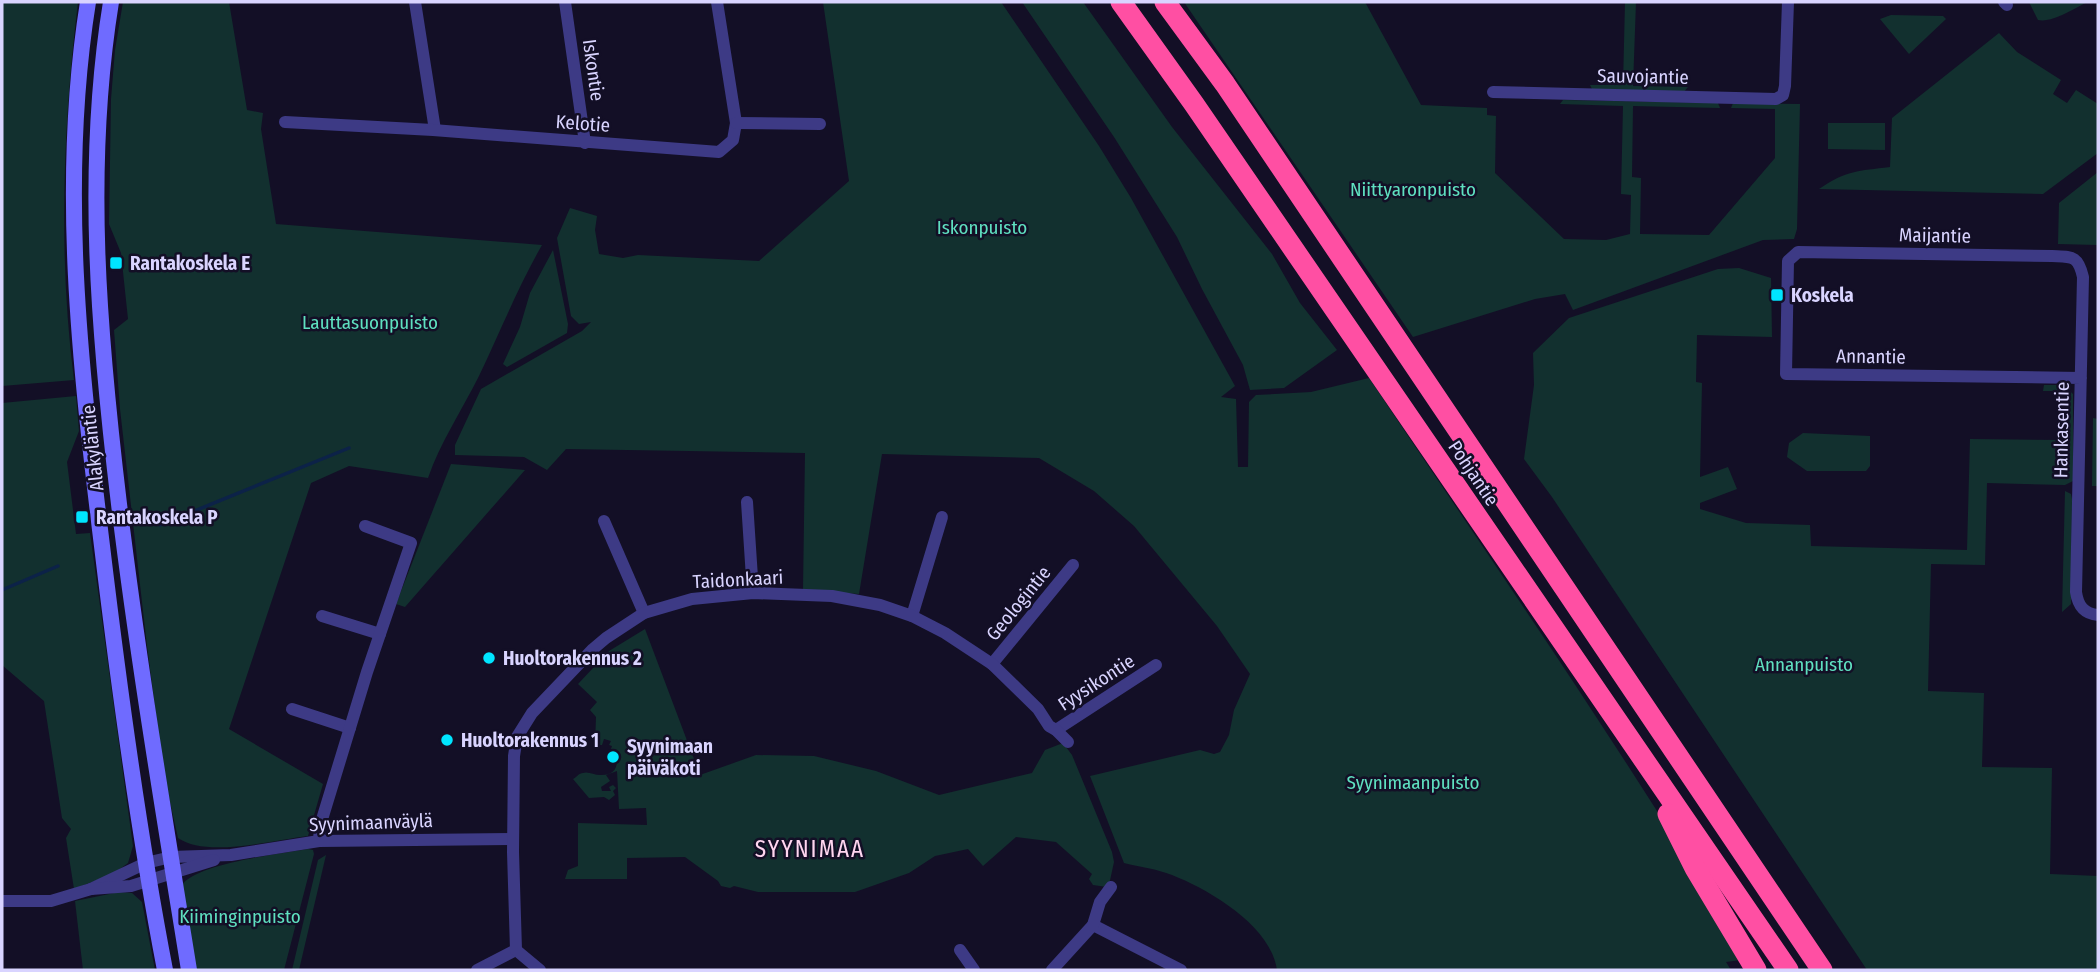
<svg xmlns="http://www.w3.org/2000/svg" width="2100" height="972" font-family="'Fira Sans Condensed',sans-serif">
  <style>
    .green { fill: #12302f }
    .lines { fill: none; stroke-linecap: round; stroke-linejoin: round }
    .stream { stroke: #0c2248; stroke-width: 3.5 }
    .street { stroke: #3d3a85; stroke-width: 12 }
    .secondary { stroke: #6f6bff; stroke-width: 16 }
    .highway { stroke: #ff4fa3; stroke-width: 21 }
    .poi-dot { fill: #00e5ff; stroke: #130f26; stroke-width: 2.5 }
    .labels { text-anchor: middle; stroke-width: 5; stroke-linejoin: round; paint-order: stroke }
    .street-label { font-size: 19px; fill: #d9d4ff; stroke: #130f26 }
    .park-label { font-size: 19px; fill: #5fe0c0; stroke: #130f26 }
    .poi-label { font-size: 19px; font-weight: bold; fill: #d9d4ff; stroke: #130f26; text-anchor: start }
    .quarter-label { font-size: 23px; letter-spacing: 2px; fill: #ffd6f0; stroke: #130f26 }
  </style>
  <rect width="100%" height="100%" fill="#130f26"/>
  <g class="green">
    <path d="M2 2H78C63 126 58 255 74 380L2 386Z"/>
    <path d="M123 2H229L247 110 263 113 261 129 276 224 542 245C518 287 500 332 479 376 462 410 440 443 428 478L349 466 311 483 229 729 323 784 308 836C274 840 206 858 178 838L164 775 147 646 120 409 114 330 128 319 121 253 109 224 111 99 115 50Z"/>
    <path d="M823 2H1001L1099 146 1131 198 1235 386 1221 397 1236 399 1238 467H1248L1249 402 1256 395 1311 392 1369 378C1498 570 1630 760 1748 959L1726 962 1731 970H1277C1271 926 1210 890 1172 875 1157 869 1140 867 1124 863L1090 776 1200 750 1214 754 1220 752 1229 735 1234 710 1250 674 1217 626 1134 526 1094 491 1039 458 882 454 859 594 803 590 805 453 566 449 547 470 524 457 455 455V445L481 389 582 331 591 322 579 324 571 316 557 238 570 208 597 216 595 230 599 254 623 258 638 255 759 261 849 181Z"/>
    <path d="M1022 2H1083L1172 127 1272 254 1300 303 1337 350 1284 388 1250 390 1243 365 1202 289 1177 237 1114 137Z"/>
    <path d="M1184 2H1365L1421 105 1487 108V115L1496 116 1495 173 1564 239 1606 240 1630 234 1631 195 1621 194 1623 106 1560 104 1563 100 1718 103 1720 108 1633 106 1632 177 1641 178 1640 234 1709 235 1775 158V109L1731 108 1733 103 1800 104 1797 229 1794 239 1763 240 1573 310 1565 294 1535 299 1413 337Z"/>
    <path d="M1625 2H1636L1633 86 1688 87 1683 93 1593 91 1590 85H1623Z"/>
    <path d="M2029 2H2088C2074 8 2053 23 2038 20Z"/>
    <path d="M1891 15 1943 16 1946 19 1909 54 1880 19Z"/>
    <path d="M1999 33 2017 52 2061 80 2053 94 2067 103 2076 90 2098 104V153L2043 194 1819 189C1847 170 1858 171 1890 167L1892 118Z"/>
    <path d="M1828 123H1885V150L1828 149Z"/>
    <path d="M2098 172 2097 245 2058 244 2059 203Z"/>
    <path d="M553 250 568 324 567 333 507 367 503 364 520 327 530 293Z"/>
    <path d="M1739 268 1771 278 1772 337 1697 335 1696 382 1702 383 1700 477 1728 467 1737 489 1700 503V509L1746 523 1810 525 1811 546 1967 550 1970 439 2066 440 2067 400 2059 391H2043L2044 385H2064L2073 394V481L2065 485 1987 483 1985 565 1931 564 1928 691 1984 693 1982 767 2052 768 2050 874 2098 876V970H1867L1552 497 1524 459 1534 385 1533 353 1569 318 1718 269Z"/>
    <path d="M76 396 79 431 67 462 76 534 90 533 133 846 128 863 113 874 74 889 66 838 71 829 62 818 44 701 2 665V403Z"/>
    <path d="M2093 418 2098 419V486H2092Z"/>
    <path d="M1803 433 1870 436V466L1866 471H1807L1787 457 1789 443Z"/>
    <path d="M451 464 525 470 405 607 396 604Z"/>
    <path d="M2065 491 2071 494 2072 499 2071 604 2062 612Z"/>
    <path d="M645 629 700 775 756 755 814 756 876 771 939 795 1032 773 1045 750 1063 743 1072 755 1112 852 1114 862 1109 885 1107 887 1093 885 1089 879 1092 874 1056 842 1016 837 983 866 968 849 935 856 909 873 855 892H758L734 886 730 888 721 886 718 881 685 857 627 858V879H565L568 870 578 866V823L647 825 646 808 619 809 617 771 606 775 610 781 601 787 602 791H611L609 787 613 785 616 788 613 791 615 795 609 800 604 797 589 798 573 779C577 777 579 773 583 773 588 771 594 775 600 775 618 776 621 761 611 749L612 746 609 745 611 741 604 739 602 745H595L596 717 590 710 597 702 578 684 609 651Z"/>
    <path d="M308 849 313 850 314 854 284 970H193L181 886C196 863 280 854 308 849Z"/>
    <path d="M326 855 299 970H292L318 860Z"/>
    <path d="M119 892 132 893 142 902 155 970H83L75 901Z"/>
  </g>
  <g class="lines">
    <g class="stream">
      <path d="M160 525 349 448"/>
      <path d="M2 590 58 566"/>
    </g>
    <g class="street">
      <path d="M415 2 435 130"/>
      <path d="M565 2 585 143"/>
      <path d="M2004 2 2007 5"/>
      <path d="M1493 92 1776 99 1783 95 1785 86 1788 2"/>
      <path d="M285 122 433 130 719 152 733 140 736 123 717 2"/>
      <path d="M736 123 820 124"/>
      <path d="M2081 378 1786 374 1788 261 1798 252 2052 256C2072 257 2078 255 2083 277L2076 592C2078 606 2084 614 2098 615"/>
      <path d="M747 502 753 593"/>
      <path d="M604 521 644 613"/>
      <path d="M322 616 380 634"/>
      <path d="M912 616 942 517"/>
      <path d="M992 664 1073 565"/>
      <path d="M292 709 350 728"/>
      <path d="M1056 730 1156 665"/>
      <path d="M319 841 320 826 367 672 411 543 365 526"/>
      <path d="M91 889 146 863 171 857 231 855 319 841 513 839"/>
      <path d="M2 901H51L91 889 131 886 214 860"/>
      <path d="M1093 925 1181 970"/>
      <path d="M960 950 974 970"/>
      <path d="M477 970 516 950"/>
      <path d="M540 970 516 950 513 852 514 756 517 737 532 713 593 649 606 638 644 613 692 599 753 593 832 596 880 605 912 616 945 633 992 664 1038 709 1049 726 1056 730 1068 742"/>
      <path d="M1052 970 1093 925 1100 902 1111 887"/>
    </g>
    <g class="secondary">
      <path d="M88 2C59 183 80 365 102 546 119 688 138 830 165 970"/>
      <path d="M111 2C84 169 99 337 119 504 138 660 164 815 189 970"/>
    </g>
    <g class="highway">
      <path d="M1121 2 1194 104 1788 970"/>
      <path d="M1165 2 1225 84 1822 970"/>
      <path d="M1668 814 1695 868 1756 970"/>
    </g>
  </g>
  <g class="poi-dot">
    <rect x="109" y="256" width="14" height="14" rx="3.5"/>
    <rect x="1770" y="288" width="14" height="14" rx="3.5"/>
    <rect x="75" y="510" width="14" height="14" rx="3.5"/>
    <circle cx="489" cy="658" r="7"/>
    <circle cx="447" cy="740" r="7"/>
    <circle cx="613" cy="757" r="7"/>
  </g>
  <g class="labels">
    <g class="street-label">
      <text transform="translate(594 70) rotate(82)" y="7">Iskontie</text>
      <text transform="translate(1643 76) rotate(1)" y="7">Sauvojantie</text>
      <text transform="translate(583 123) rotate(4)" y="7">Kelotie</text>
      <text transform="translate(1935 235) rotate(1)" y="7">Maijantie</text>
      <text transform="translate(1871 356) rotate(1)" y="7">Annantie</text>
      <text transform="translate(2061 430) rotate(-89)" y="7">Hankasentie</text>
      <text transform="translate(92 448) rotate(-96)" y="7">Alakyläntie</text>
      <text transform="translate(1474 473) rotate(56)" y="7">Pohjantie</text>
      <text transform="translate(738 579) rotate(-3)" y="7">Taidonkaari</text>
      <text transform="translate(1018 603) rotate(-51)" y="7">Geologintie</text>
      <text transform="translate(1096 682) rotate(-33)" y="7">Fyysikontie</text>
      <text transform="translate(371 822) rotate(-2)" y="7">Syynimaanväylä</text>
    </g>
    <g class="park-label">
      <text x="1413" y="196">Niittyaronpuisto</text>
      <text x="982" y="234">Iskonpuisto</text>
      <text x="370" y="329">Lauttasuonpuisto</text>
      <text x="1804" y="671">Annanpuisto</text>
      <text x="1413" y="789">Syynimaanpuisto</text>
      <text x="240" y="923">Kiiminginpuisto</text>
    </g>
    <g class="poi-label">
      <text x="130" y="270">Rantakoskela E</text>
      <text x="1791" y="302">Koskela</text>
      <text x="96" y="524">Rantakoskela P</text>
      <text x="503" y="665">Huoltorakennus 2</text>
      <text x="461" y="747">Huoltorakennus 1</text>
      <text x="627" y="753">Syynimaan<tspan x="627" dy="22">päiväkoti</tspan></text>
    </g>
    <g class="quarter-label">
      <text x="810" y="857">SYYNIMAA</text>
    </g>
  </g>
  <rect width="2100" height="972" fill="none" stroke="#d9d4ff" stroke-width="7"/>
</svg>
